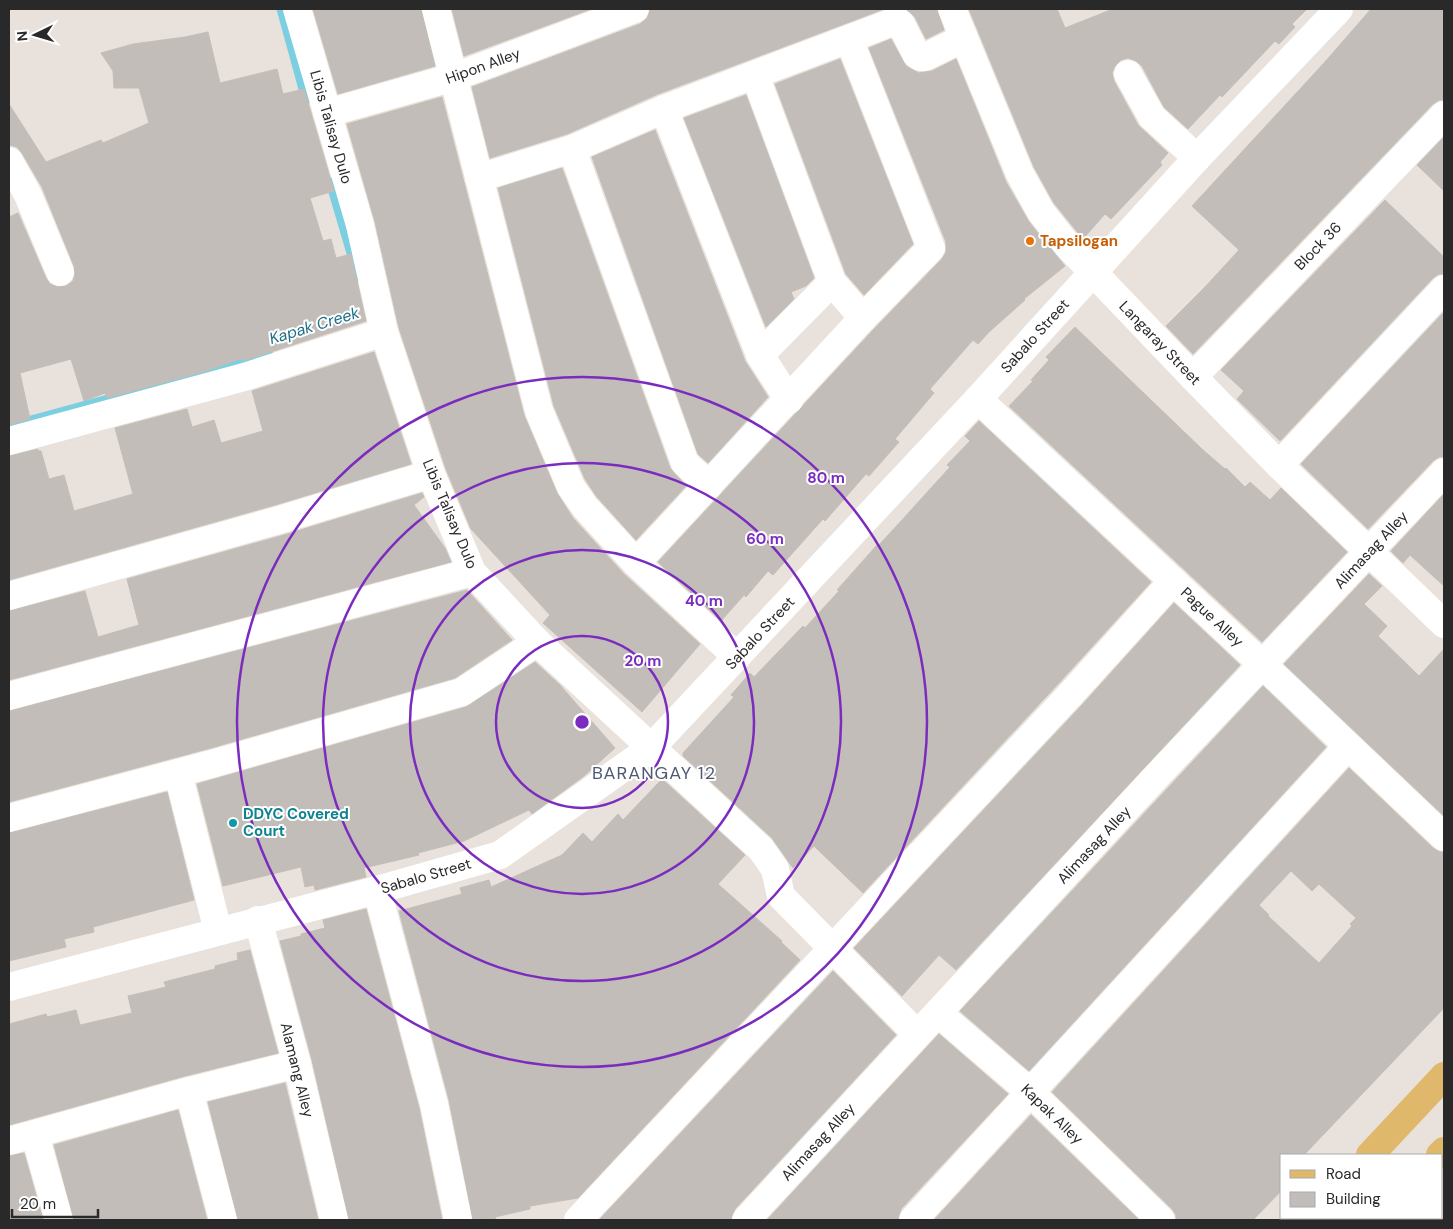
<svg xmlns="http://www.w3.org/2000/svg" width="1453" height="1229" font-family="'DM Sans',sans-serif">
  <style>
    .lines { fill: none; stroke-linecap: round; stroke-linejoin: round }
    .stream { stroke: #7bcfe0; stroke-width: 9 }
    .building { fill: #c2bdb8; stroke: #c4beb6; fill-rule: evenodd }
    .minor { stroke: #fff; stroke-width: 28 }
    .major { stroke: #dfb86b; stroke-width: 28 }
    .ring { fill: none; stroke: #7b2cbf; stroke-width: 2.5 }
    .food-dot { fill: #e8710a; stroke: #fff; stroke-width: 2 }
    .culture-dot { fill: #0f9aa8; stroke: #fff; stroke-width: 2 }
    .labels { text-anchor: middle; stroke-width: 4; stroke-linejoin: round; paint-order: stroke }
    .street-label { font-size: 15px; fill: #292929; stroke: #fff }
    .food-label { font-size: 15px; font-weight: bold; fill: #c56008; stroke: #fff; text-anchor: start }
    .culture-label { font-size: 15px; font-weight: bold; fill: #0d838f; stroke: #fff; text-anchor: start }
    .water-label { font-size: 16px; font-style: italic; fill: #1d6f89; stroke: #fff }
    .quarter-label { font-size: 18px; letter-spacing: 1px; fill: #4f5974; stroke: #fff }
    .centre { fill: #7b2cbf; stroke: #fff; stroke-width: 2.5 }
    .ring-label { font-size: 15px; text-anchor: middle; font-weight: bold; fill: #7b2cbf; stroke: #fff; stroke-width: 4; stroke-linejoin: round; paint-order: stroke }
  </style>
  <rect width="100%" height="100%" fill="#e9e2dc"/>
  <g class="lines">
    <g class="stream">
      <path d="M281 9 306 100"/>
      <path d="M330 182 358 277"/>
      <path d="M9 426 269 355"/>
    </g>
  </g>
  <g class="building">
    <path d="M313 9H421L435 66 338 94Z"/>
    <path d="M452 9H591L464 56Z"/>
    <path d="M650 9H884L658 94 567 134 490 158 472 87 640 24 647 18Z"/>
    <path d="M906 9H937L944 30 926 39 915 17Z"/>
    <path d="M969 9H1057L1065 28 1113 9H1307L1292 24 1295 27 1279 44 1275 41 1222 97 1220 95 1188 129 1164 107 1142 66 1136 61 1128 58 1121 60 1115 66 1112 73 1114 81 1138 125 1168 153 1160 162 1162 165 1111 219 1105 214 1083 239 1054 203 1034 167Z"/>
    <path d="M1371 9H1444V100H1439L1433 104 1193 354 1166 326 1205 287 1239 250 1192 206 1324 63Z"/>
    <path d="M208 32 220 83 277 69 283 94 304 89 334 191 310 198 323 241 331 239 336 258 351 254 366 321 243 361V358L203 372 107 398 105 393 84 401 71 359 20 373 30 419 9 425V217L18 213 46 278 50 284 58 287 66 286 73 281 75 274 74 266 42 187 22 153 17 147 9 145V104L46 162 101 140 103 143 149 123 139 88H114L113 71 101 53 133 44 185 37Z"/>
    <path d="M891 39 906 66 919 73 932 71 956 59 1006 182 1029 222 1065 266 1024 299 1025 300 989 332 978 344 973 340 930 389 934 393 895 439 899 442 869 476 866 474 825 521 823 519 773 575 768 571 746 597 744 595 721 621 658 562 874 329 942 259 946 252V242L869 48Z"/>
    <path d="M840 59 913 244 864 295 846 274 775 84Z"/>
    <path d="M746 95 814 278 806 286 791 292 794 299 766 327 684 118Z"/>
    <path d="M442 97 524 415 557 493 573 518 624 574 700 644 642 712 543 623 550 615 471 529 446 469 399 328 375 222 347 124Z"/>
    <path d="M655 130 745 361 768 397 708 463 698 454 592 157Z"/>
    <path d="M1444 137V191L1417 165Z"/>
    <path d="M562 168 670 468 686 486 636 540 597 497 585 479 554 406 498 188Z"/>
    <path d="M1385 200 1444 257V274H1439L1433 278 1280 441 1237 399 1244 391 1221 370Z"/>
    <path d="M1444 312V457H1439L1433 461 1368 529 1301 464Z"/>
    <path d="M1075 327 1203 450 1225 469 1226 468 1245 487 1250 482 1270 500 1281 488 1347 552 1262 642 1009 406 1033 381 1031 380 1049 360 1046 357Z"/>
    <path d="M374 352 411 464 275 505 9 580V456L38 449V451H41L49 479 64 475 74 511 133 494 115 428 187 409 192 427 214 420 221 443 263 431 252 391Z"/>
    <path d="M979 421 1151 582 1058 684 863 893 814 846 793 868 772 838 683 756V753L734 697 731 695 750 673 754 677 803 626 805 628 839 591 837 590 877 545 878 546 902 520 950 467 947 465 970 441 965 436Z"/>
    <path d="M422 493 424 497 414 505 445 548 451 562 9 680V611L85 591 98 637 139 625 127 579 284 535Z"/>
    <path d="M1444 494V586L1410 555 1403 563 1391 551Z"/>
    <path d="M1369 574 1382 586 1364 604 1387 626 1378 636 1419 676 1444 649V816L1284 664Z"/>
    <path d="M467 590 512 640 455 678 211 748 9 802V711Z"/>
    <path d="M1174 603 1240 665 956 970 939 955 902 996 854 948 1082 705Z"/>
    <path d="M535 662 560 685 615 748 584 776 532 814 529 810 464 841 418 853 419 855 364 868 366 877 315 890 314 885 305 887 301 867 223 886 197 784 466 707Z"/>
    <path d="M1263 686 1326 747 1029 1071 960 1011Z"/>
    <path d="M1349 768 1433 848 1440 852H1444V1008L1304 1155H1282V1190L1253 1220H1176V1215L1172 1209 1052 1092ZM1291 871 1312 891 1319 884 1356 918 1350 924 1352 926 1319 963 1268 916 1269 915 1259 905Z"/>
    <path d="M662 779 745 855 718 884 782 941 781 942 800 960 578 1198 530 1206V1209L495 1217 496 1220H473L449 1100 399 911 462 894 460 888 489 880 491 887 562 855 583 833 592 842 618 814 623 820Z"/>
    <path d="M167 792 194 900 93 927 94 932 64 939 66 947 9 961V833Z"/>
    <path d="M366 909 419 1108 442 1220H349L312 1060 280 941 301 936V934L325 928 323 920Z"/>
    <path d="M250 950 278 1053 185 1076 9 1125V1024L46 1014 47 1017 76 1010 80 1025 132 1013 128 996 166 987 164 982 215 969V966L238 960 237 953Z"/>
    <path d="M833 971 896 1035 735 1209 731 1220H599Z"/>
    <path d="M939 1034 1008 1094 901 1209 898 1220H767Z"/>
    <path d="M285 1083 318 1220H238L208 1102Z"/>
    <path d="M178 1110 207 1220H74L54 1145Z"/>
    <path d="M1031 1115 1139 1220H934Z"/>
    <path d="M24 1153 43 1220H9V1156Z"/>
  </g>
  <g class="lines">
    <g class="minor">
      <path d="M297 9 360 225 384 332 431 474 472 572 537 642 761 849 775 869 781 896 917 1034"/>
      <path d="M436 9 539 411 571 487 585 507 636 563 737 657"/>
      <path d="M952 9 1020 174 1041 212 1068 246 1193 377 1279 465 1444 624"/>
      <path d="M1128 74 1152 117 1197 158"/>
      <path d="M755 75 832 282 863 318"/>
      <path d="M664 109 760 355 789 400"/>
      <path d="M327 113 454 77 635 9"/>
      <path d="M572 149 685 463 709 485"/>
      <path d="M9 161 28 195 60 272"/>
      <path d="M479 178 572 149 664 109 893 22H898L901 24 916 54 920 57H925L964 38"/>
      <path d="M760 355 832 282"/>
      <path d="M1193 377 1444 115"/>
      <path d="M978 399 1263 665 1444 837"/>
      <path d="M9 441 244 377 384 332"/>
      <path d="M1279 465 1444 289"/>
      <path d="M636 563 863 318 931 248 849 39"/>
      <path d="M9 596 279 520 431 474"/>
      <path d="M9 696 472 572"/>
      <path d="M178 773 218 931"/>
      <path d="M9 818 215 763 462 692 537 642"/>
      <path d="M377 890 434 1104 458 1220"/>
      <path d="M258 920 297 1064 334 1220"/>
      <path d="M9 987 377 890 500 855 651 748 978 399 1197 158 1339 9"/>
      <path d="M938 1013 1030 1092 1161 1220"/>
      <path d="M189 1091 223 1220"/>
      <path d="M35 1135 59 1220"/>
      <path d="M9 1141 189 1091 297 1064"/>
      <path d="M578 1220 1070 695 1173 581"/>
      <path d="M746 1220 1154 779 1444 472"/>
      <path d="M913 1220 1348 746"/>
    </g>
    <g class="major">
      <path d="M1370 1155 1444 1076"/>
      <path d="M1440 1155 1444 1151"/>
      <path d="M1310 1220 1312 1218"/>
      <path d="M1379 1220 1381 1218"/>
    </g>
  </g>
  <g class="ring">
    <circle cx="582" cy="722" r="86"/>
    <circle cx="582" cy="722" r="172"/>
    <circle cx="582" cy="722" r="259"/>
    <circle cx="582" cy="722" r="345"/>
  </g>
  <circle class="food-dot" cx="1030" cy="241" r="5"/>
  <circle class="culture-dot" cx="233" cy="823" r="5"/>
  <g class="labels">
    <g class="street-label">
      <text transform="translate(483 66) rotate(-20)" y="5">Hipon Alley</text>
      <text transform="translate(331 127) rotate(74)" y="5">Libis Talisay Dulo</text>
      <text transform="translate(1318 246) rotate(-46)" y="5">Block 36</text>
      <text transform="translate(1035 336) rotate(-48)" y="5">Sabalo Street</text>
      <text transform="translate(1160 343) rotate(46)" y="5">Langaray Street</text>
      <text transform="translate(450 514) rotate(67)" y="5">Libis Talisay Dulo</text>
      <text transform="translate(1371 550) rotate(-47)" y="5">Alimasag Alley</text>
      <text transform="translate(1212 617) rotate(43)" y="5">Pague Alley</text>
      <text transform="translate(760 633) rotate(-47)" y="5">Sabalo Street</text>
      <text transform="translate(1094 845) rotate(-47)" y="5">Alimasag Alley</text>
      <text transform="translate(426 876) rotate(-16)" y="5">Sabalo Street</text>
      <text transform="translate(297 1070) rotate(76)" y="5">Alamang Alley</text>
      <text transform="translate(1052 1114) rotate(44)" y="5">Kapak Alley</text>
      <text transform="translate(818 1142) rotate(-47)" y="5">Alimasag Alley</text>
    </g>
    <g class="food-label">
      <text x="1040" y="246">Tapsilogan</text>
    </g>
    <g class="culture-label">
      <text x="243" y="819">DDYC Covered<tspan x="243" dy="17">Court</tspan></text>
    </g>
    <g class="water-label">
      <text transform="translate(314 325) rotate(-17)" y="6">Kapak Creek</text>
    </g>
    <g class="quarter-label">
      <text x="654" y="779">BARANGAY 12</text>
    </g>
  </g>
  <circle cx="582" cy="722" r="8" class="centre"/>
  <g class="ring-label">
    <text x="826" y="483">80 m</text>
    <text x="765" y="544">60 m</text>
    <text x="704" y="606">40 m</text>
    <text x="643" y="666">20 m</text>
  </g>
  <rect width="1453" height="1229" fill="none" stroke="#292929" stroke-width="20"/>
  <rect x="1280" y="1154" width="162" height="65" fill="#ffffff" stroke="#a9a9a9"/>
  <rect x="1290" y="1170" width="25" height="8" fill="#dfb86b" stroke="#a9a9a9"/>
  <text x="1326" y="1179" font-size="15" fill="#292929">Road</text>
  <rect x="1290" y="1192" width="25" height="15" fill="#c2bdb8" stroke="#a9a9a9"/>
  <text x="1326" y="1204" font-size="15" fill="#292929">Building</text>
  <g transform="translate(35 35) rotate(265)" stroke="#ffffff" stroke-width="4" paint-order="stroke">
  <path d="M0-4L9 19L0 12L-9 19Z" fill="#292929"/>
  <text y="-8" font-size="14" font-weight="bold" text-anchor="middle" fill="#292929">N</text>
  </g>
  <path d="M12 1209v8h86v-8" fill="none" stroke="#292929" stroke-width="2.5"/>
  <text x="20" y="1209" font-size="15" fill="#292929" stroke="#ffffff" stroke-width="4" paint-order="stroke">20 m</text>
</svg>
